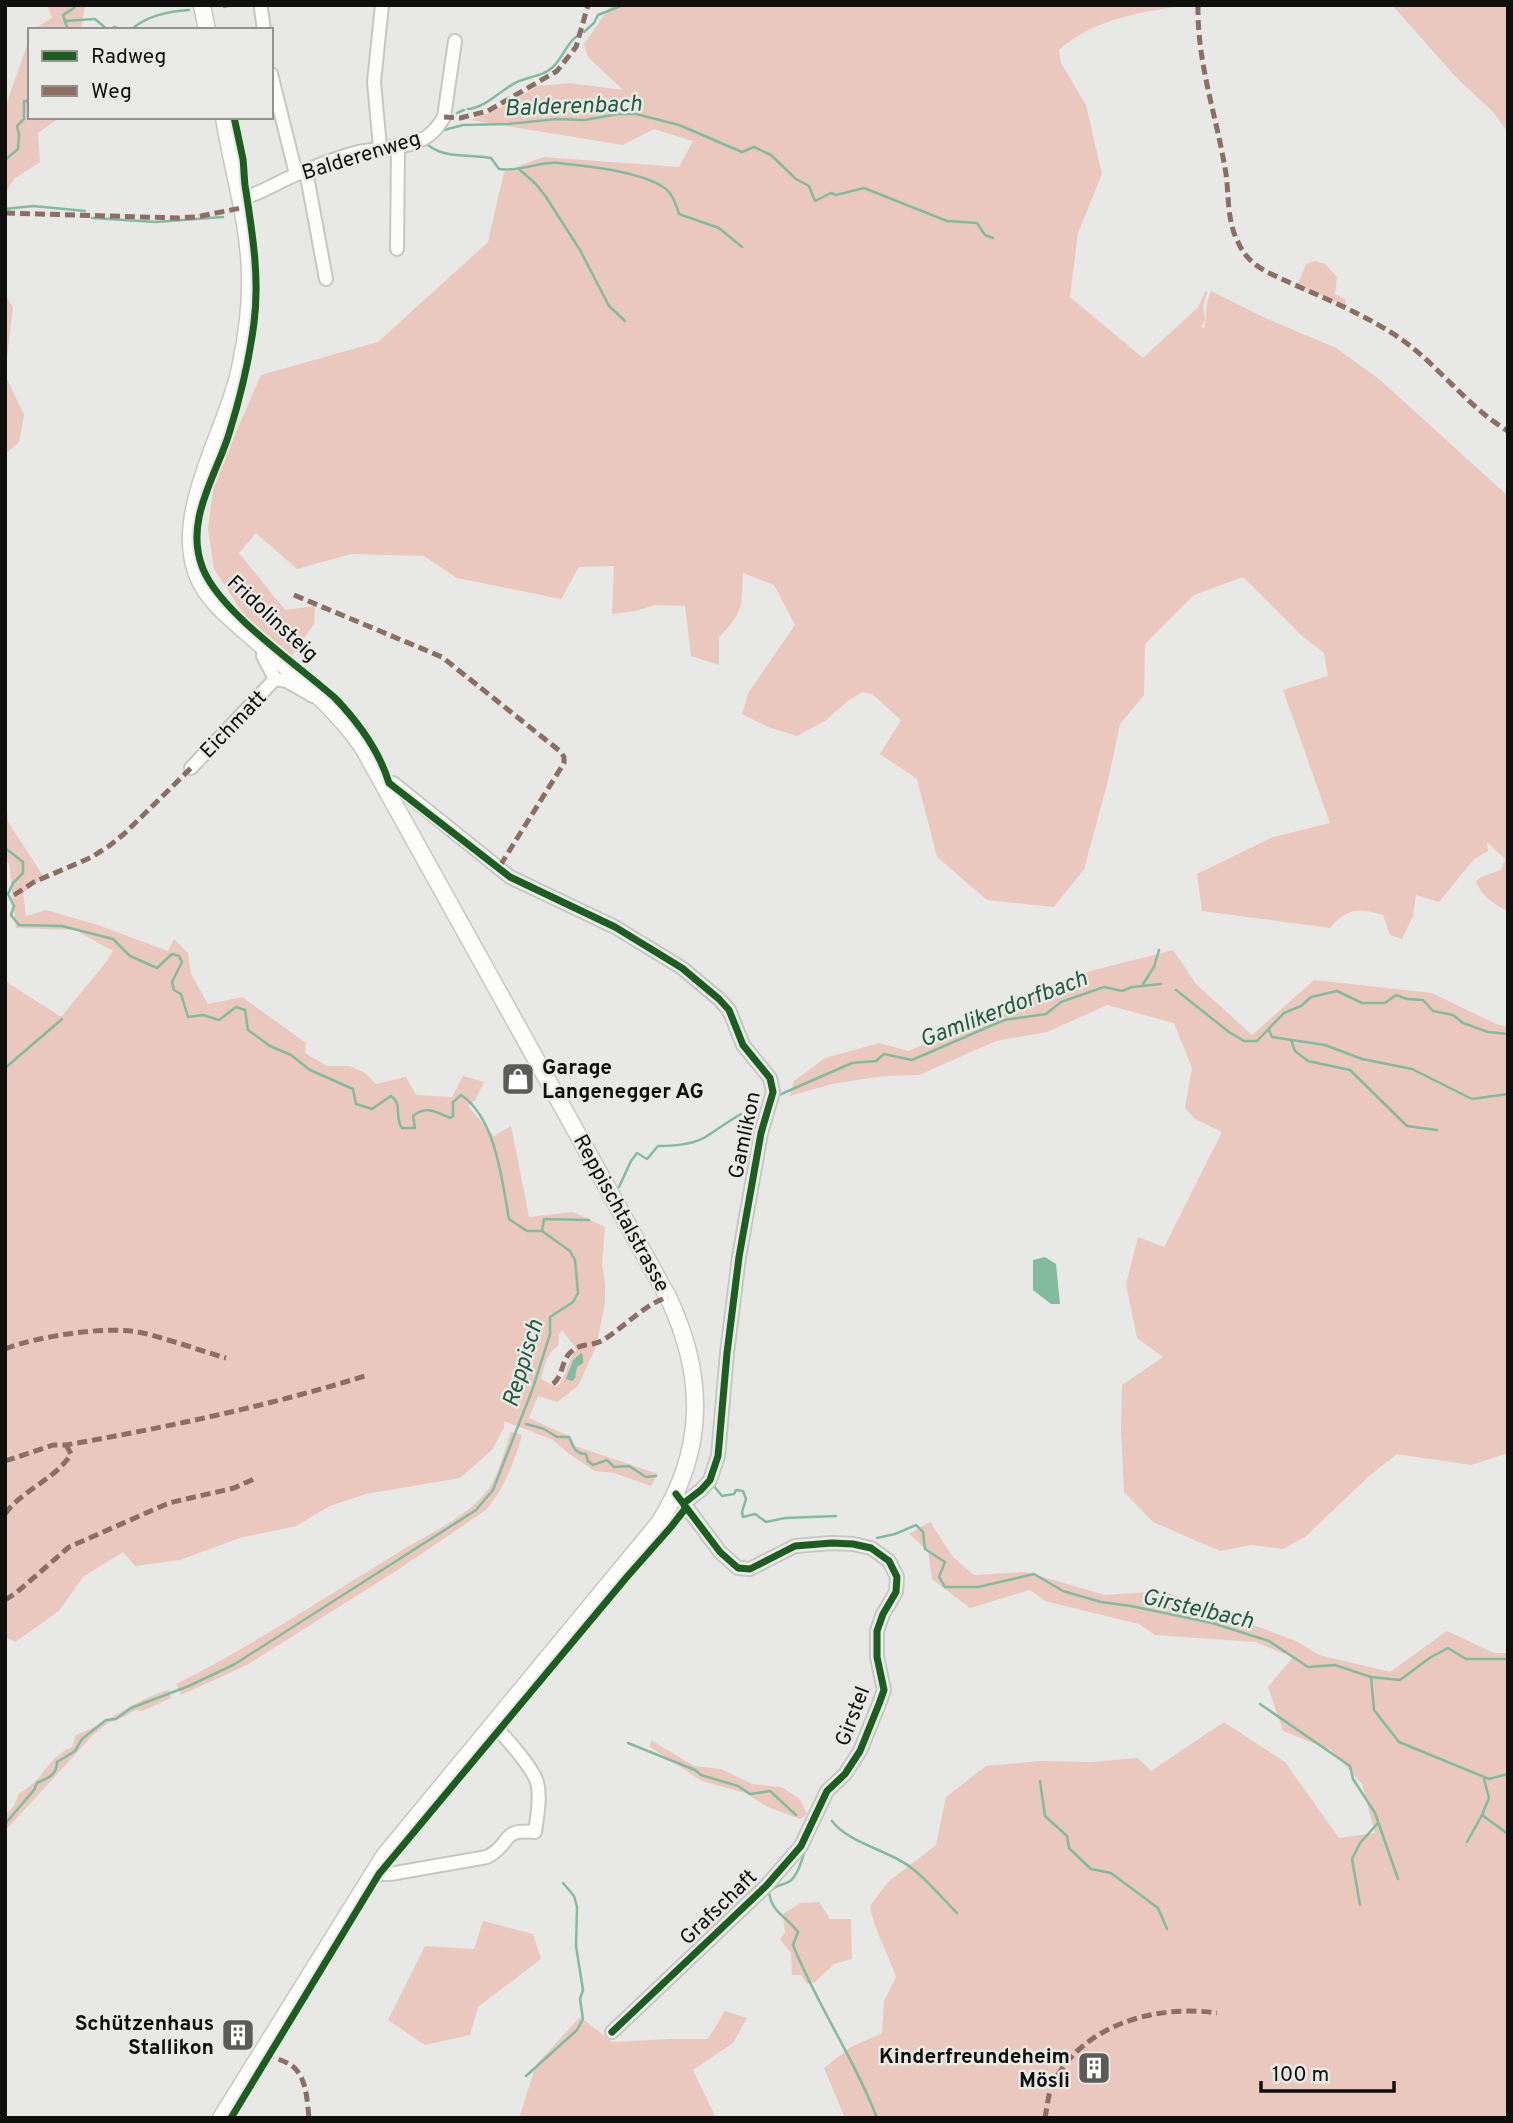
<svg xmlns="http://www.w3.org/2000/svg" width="1513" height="2123" font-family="Overpass,sans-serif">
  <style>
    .green { fill: #eac8bd; fill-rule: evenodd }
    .water { fill: #82bc9f }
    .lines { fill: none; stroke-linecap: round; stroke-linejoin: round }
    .stream { stroke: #82bc9f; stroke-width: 2.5 }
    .minor-casing { stroke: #c6c6c5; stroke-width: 16 }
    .major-casing { stroke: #c6c6c5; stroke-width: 19 }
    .minor { stroke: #fcfcfb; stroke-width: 12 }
    .major { stroke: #fcfcfb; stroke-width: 16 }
    .quiet { stroke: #8d6e63; stroke-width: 5; stroke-dasharray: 10 5; stroke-linecap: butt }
    .cycleway-casing { stroke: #e9e9e5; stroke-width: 11 }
    .cycleway { stroke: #1b5e20; stroke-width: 7 }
    .labels { text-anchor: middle; stroke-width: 5; stroke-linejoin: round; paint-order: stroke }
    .street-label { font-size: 21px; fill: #0f0f0e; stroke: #e9e9e5 }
    .poi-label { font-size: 21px; font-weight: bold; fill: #0f0f0e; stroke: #e9e9e5; text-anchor: end }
    .water-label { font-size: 23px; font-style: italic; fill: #1f5c40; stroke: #e9e9e5 }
  </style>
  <rect width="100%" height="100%" fill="#e8e8e6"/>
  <g class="green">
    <path d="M47 5H85L81 30H32L52 18Z"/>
    <path d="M611 5H1185C1140 13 1095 18 1059 50L1061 63 1086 105 1102 174 1078 233 1070 297 1143 358 1198 307 1205 292 1208 291 1203 306 1205 320 1201 327 1204 328C1208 314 1204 306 1211 291L1265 318 1336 348 1379 379 1508 496V907L1505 910C1492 902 1481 896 1476 881L1481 877 1501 870 1505 859 1487 842 1488 851 1474 859 1439 902 1416 895 1413 916 1402 939 1390 935 1383 915C1358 908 1348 907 1330 928L1202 911 1197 874 1273 837 1330 823 1283 690 1328 676 1324 653 1301 635 1243 577 1194 595 1145 644 1144 695 1120 724 1108 781 1084 869 1054 907 987 900 937 857 917 779 880 754 901 720 872 694 863 692 849 700 825 721 797 736 768 727 742 714 749 692 795 625 774 585 743 573C741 607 745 610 719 637V665L691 656 685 606 655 605 635 611 612 614 614 566 579 567 561 599 457 578 424 556 351 554 297 569 256 533 239 553 285 610 315 606 314 624 292 656 247 619 214 569 208 529 214 483 261 375 378 342 488 242 504 172 543 157 679 167 693 141 654 129 623 145 470 120 492 112 538 86 570 83 623 90 588 57 584 44Z"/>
    <path d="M1392 5H1508V132L1493 112 1456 77Z"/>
    <path d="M30 37V117H60L38 133 40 162 15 178 5 193V108Z"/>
    <path d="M1315 261 1325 264 1337 277 1335 294 1345 299 1346 303 1344 306 1298 285 1306 264Z"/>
    <path d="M5 295 13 307 5 375 24 415 19 442 5 454Z"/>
    <path d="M5 789 8 822 44 877 23 893 26 916 46 910 98 925 168 951 174 939 188 953 191 974 208 1004 242 997 306 1043 305 1053 327 1066H350L365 1073 376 1084 406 1077 416 1095 452 1097 463 1076 484 1082 475 1100 468 1106 494 1136 511 1126 529 1217 573 1212 605 1227 602 1264 605 1283V1303L596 1347 578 1386 557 1402 538 1396 529 1418 571 1437 575 1446 658 1474 651 1486 614 1473 595 1471 569 1454 553 1440 504 1421V1428L492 1450 460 1478 366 1494 330 1506 296 1526 240 1538 180 1560 135 1566 123 1552 83 1577 59 1611 15 1642 5 1637V981L61 1017 107 961 113 951 75 930 16 928 9 863H5ZM562 1330 577 1349C566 1360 568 1378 556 1387L541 1379C544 1368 547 1352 558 1346L559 1334Z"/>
    <path d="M1173 950 1196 984 1252 1035 1314 980 1432 993 1496 1024 1508 1027V1453L1471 1465 1397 1454 1368 1477 1305 1537 1283 1549 1252 1545 1220 1551 1153 1522 1124 1492 1121 1430 1122 1385 1163 1357 1137 1338 1126 1284 1138 1237 1164 1247 1222 1132 1195 1119 1185 1108 1192 1068 1174 1023 1107 1005 1047 1032 996 1041 919 1075 884 1076 832 1084 790 1096 794 1081 825 1058 879 1043 909 1051 1071 976Z"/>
    <path d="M511 1432 522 1435C515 1461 503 1490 486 1510L396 1571 247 1665 181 1695 176 1684C252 1646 324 1598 396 1554 427 1534 464 1520 487 1491 498 1478 505 1448 511 1432Z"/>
    <path d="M930 1522 953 1557 974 1575 1026 1572 1105 1595 1163 1591 1296 1641 1319 1655 1390 1672 1447 1631 1494 1653H1508V2118H845L824 2068 851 2047 882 2033 884 2001 896 1977C888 1953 874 1931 870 1906L888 1882 936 1845 946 1797 986 1766 1040 1761 1091 1762 1138 1758 1151 1771 1224 1722 1285 1762 1339 1838 1375 1833 1362 1784 1331 1750 1283 1731 1268 1687 1293 1657 1255 1642 1155 1635 1139 1624 1045 1601 1030 1590 970 1608 932 1579 928 1551 909 1534Z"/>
    <path d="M169 1690 171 1698 142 1711 135 1710 126 1716 108 1723 93 1735 5 1831V1815L14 1806 19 1793C43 1782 48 1756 72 1747L76 1735C109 1723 134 1699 169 1690Z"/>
    <path d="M651 1740 694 1766 721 1769 752 1784 781 1787 799 1798 807 1814 800 1819 768 1807 745 1793 702 1781 650 1747Z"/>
    <path d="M819 1902 830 1919H851L852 1959 834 1964 815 1982 807 1984 801 1975H792L791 1953 780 1939 785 1933 783 1914 800 1903Z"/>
    <path d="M483 1921 533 1934 541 1959 478 2007 470 2035 425 2045 388 2020 425 1946 474 1949Z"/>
    <path d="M725 2011 747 2018 733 2043 693 2070 716 2118H519L536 2065 580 2017 612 2042 669 2039H708Z"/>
  </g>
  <g class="water">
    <path d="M1045 1257 1056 1264 1060 1304H1051L1033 1290V1260Z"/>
    <path d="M581 1353 583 1355V1363L577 1367 575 1378 572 1381 566 1379 573 1360Z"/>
  </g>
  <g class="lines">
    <g class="stream">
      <path d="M440 5H447"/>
      <path d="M224 7 232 5"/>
      <path d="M65 21 95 19 108 30"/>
      <path d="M68 30 63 15 74 8V5"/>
      <path d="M113 30 114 27 124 30"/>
      <path d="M131 30C145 16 170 11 189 10"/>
      <path d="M584 32 594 23 598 15 623 5"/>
      <path d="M468 109C487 107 500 90 517 82 530 76 542 77 553 67 563 57 567 43 576 37"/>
      <path d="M457 113 464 110"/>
      <path d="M444 130 463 125 508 124 556 119 585 120 618 114H636L679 125 742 152 754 147 771 155 796 179 809 186 815 201 831 193 836 195 864 188 947 221 977 223 985 235 993 238"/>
      <path d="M428 145C445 159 470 154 491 158L499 169C521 172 541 161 558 163 587 166 638 171 663 187 672 192 676 204 679 214L719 228 742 247"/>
      <path d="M5 160 18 149 19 135 17 126 24 119V101H30"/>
      <path d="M520 170 536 184 546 197 580 250 609 306 625 321"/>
      <path d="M5 209 33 206 85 211"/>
      <path d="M92 218 156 222 223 217"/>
      <path d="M5 848 23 862V873L13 883 8 894 14 906 11 915 19 925 62 926 113 939 130 956 157 968 172 954 179 956 182 962 172 982 174 990 181 994 188 1017 203 1015 219 1020 236 1007 245 1010 248 1030 270 1046 291 1055 310 1070 353 1089 356 1104 372 1109 391 1096C403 1104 394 1117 402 1128H415L413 1116C426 1105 436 1112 450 1118L453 1116V1102L461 1095C496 1118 502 1181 509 1219L527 1231H542L570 1251 575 1260 578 1293 573 1302 550 1317V1334L533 1388 493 1490 476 1510 235 1664 189 1686 131 1708 116 1719 106 1720 82 1739 75 1751 57 1762C57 1775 48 1778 37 1783L34 1790 5 1824"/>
      <path d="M1143 984 1154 967 1159 950"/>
      <path d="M1176 990 1229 1032 1244 1041H1257L1284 1013 1301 1006 1311 997 1337 991 1362 1003H1385L1396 995 1407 999 1423 1000 1433 1011 1453 1015 1463 1023 1488 1032 1508 1034"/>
      <path d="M1269 1030 1272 1037 1325 1045 1362 1059 1412 1069 1472 1099 1508 1094"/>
      <path d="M1291 1040 1295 1051 1308 1061 1350 1070 1407 1126 1437 1130"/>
      <path d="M5 1068 62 1019"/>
      <path d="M779 1095 852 1063 876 1061 884 1054 912 1060 1004 1020 1046 1014 1061 1002 1104 987 1122 991 1132 987 1161 984"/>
      <path d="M619 1187 631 1161 637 1153 647 1159 658 1146C674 1146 694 1145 707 1136 719 1128 729 1121 741 1114"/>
      <path d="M542 1231 544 1219 589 1220"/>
      <path d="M526 1424 544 1429 557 1437H569C573 1445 574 1454 586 1454L588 1461 593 1465 607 1460 614 1467 629 1466 646 1477 656 1476"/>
      <path d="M713 1485 722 1496 734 1494 736 1490 743 1491 746 1499 742 1512 743 1517 755 1514 766 1522 785 1518 836 1516"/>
      <path d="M877 1538 895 1534 916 1525 923 1532 925 1549 945 1562 939 1577 945 1587H978L1034 1574 1063 1591 1101 1602 1131 1606 1212 1623 1269 1641 1308 1667 1335 1665 1371 1677 1374 1710 1399 1742 1489 1779 1508 1774"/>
      <path d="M1371 1677 1400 1680 1431 1657 1448 1648 1466 1659H1508"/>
      <path d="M1260 1704 1350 1766 1353 1779 1375 1813 1398 1879"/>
      <path d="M628 1743 695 1770 701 1775 738 1786 750 1794 770 1791 796 1815"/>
      <path d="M1484 1779 1489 1798 1482 1815 1508 1834"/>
      <path d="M1040 1781 1045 1816 1067 1836 1069 1848 1091 1869 1111 1873 1158 1908 1167 1929"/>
      <path d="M832 1821C849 1844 890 1850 913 1869 929 1882 943 1899 957 1913"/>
      <path d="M809 1842 815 1829"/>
      <path d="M1467 1842 1482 1815"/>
      <path d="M806 1848C802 1858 799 1874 790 1881 783 1886 776 1884 769 1892 771 1912 787 1917 798 1932L793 1945C817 2005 854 2058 877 2118"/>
      <path d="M1360 1905 1352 1859 1360 1843 1378 1823"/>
      <path d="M526 2076 577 2030 583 2019 580 1999 583 1990 576 1946 577 1907 574 1896 563 1883"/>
    </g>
    <defs>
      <g id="minor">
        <path d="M261 9 264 30"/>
        <path d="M271 74 296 174"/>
        <path d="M380 147 374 82 382 5"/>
        <path d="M306 171 326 279"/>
        <path d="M240 199C260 194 276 183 295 175 313 167 332 160 351 154 373 147 401 150 421 140 432 135 438 127 444 117L455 41"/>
        <path d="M397 249 398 146"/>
        <path d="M275 679 287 681 313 696"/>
        <path d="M191 768 275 679 263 656 264 647"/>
        <path d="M384 785 393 783 510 877 615 927 682 968 719 999 729 1010 743 1045 770 1078 773 1092 761 1133 739 1257 727 1353 718 1456 710 1480 701 1490 684 1503"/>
        <path d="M371 1874H390L487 1857C514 1843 498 1829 535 1832 537 1817 541 1797 537 1782 532 1767 505 1736 493 1725"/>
        <path d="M612 2032 766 1886 801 1846 827 1791 845 1774 860 1751 879 1704 884 1690 877 1657V1631L883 1614 896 1592 897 1577 889 1561 871 1548 853 1544 832 1543 795 1546 750 1569 738 1568 720 1552 679 1497"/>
      </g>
      <g id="major">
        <path d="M202 5 207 30"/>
        <path d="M221 2118 384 1856 659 1523C706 1449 705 1375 668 1297L362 746C332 703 292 673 253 638 234 621 211 604 200 581 168 517 229 430 241 363 247 334 251 304 250 274 249 221 232 169 224 117"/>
      </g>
    </defs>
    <use href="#minor" class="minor-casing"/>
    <use href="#major" class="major-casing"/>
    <use href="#minor" class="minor"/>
    <use href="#major" class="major"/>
    <g class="quiet">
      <path d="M1198 5C1197 64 1217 117 1226 174 1229 196 1227 222 1238 242 1244 256 1254 265 1267 272 1310 293 1358 310 1398 337 1438 364 1466 406 1508 431"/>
      <path d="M444 117 460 118 488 111 557 71 576 47 588 5"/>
      <path d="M5 213 178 218 196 217 241 208"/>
      <path d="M294 595 442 657 561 752 564 757V763L498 869"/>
      <path d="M14 895 34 882 92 857 109 846 124 834 191 768"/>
      <path d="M5 1349C38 1336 109 1325 143 1333 171 1340 199 1350 226 1358"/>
      <path d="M553 1384C564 1375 561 1359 572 1351 580 1343 594 1346 603 1340 625 1327 643 1305 668 1297"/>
      <path d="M5 1461 53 1445H66C168 1427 269 1406 368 1375"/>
      <path d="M5 1514C23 1489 55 1480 71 1454L66 1445"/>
      <path d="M5 1600 16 1593 69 1547 169 1503 234 1488 254 1479"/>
      <path d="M265 2053C273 2058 283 2060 291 2065 307 2076 307 2101 309 2118"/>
      <path d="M1045 2118C1047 2108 1048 2095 1052 2086 1080 2025 1156 2004 1217 2013"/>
    </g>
    <defs>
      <g id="cycleway">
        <path d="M234 117C237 131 240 145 243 159 244 168 244 177 245 185 252 231 260 276 254 323 249 362 240 399 228 437 214 479 184 523 203 569 221 613 298 665 335 698 359 723 379 750 389 783L510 877 615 927 682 968 719 999 729 1010 743 1045 770 1078 773 1092 761 1133 739 1257 727 1353 718 1456 710 1480 701 1490 684 1503"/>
        <path d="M612 2032 766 1886 801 1846 827 1791 845 1774 860 1751 879 1704 884 1690 877 1657V1631L883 1614 896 1592 897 1577 889 1561 871 1548 853 1544 832 1543 795 1546 750 1569 738 1568 720 1552 676 1494"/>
        <path d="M231 2118 379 1874 626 1578 671 1527 685 1509 684 1503"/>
      </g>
    </defs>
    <use href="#cycleway" class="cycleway-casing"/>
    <use href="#cycleway" class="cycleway"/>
  </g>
  <defs>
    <symbol id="shop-square" viewBox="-11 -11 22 22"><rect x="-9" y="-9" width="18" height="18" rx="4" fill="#5b5b5a" stroke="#e9e9e5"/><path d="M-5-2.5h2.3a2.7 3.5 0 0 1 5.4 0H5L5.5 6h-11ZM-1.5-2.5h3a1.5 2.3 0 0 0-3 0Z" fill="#fff"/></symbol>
    <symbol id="building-square" viewBox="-11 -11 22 22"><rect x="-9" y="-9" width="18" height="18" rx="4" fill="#5b5b5a" stroke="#e9e9e5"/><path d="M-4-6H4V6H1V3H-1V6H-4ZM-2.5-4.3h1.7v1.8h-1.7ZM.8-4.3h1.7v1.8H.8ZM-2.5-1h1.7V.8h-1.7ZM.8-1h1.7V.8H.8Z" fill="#fff"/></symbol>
  </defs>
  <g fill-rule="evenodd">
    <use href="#shop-square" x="499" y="1060" width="38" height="38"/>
    <use href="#building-square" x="219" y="2016" width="38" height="38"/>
    <use href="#building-square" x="1075" y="2049" width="38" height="38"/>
  </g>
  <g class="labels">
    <g class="street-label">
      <text transform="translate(361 155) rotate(-17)" y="7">Balderenweg</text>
      <text transform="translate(273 618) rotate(43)" y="7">Fridolinsteig</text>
      <text transform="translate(233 724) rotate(-46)" y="7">Eichmatt</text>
      <text transform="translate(744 1135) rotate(-78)" y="7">Gamlikon</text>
      <text transform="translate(622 1213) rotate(61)" y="7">Reppischtalstrasse</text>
      <text transform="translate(852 1716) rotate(-69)" y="7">Girstel</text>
      <text transform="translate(718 1907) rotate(-44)" y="7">Grafschaft</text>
    </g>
    <g class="poi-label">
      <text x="542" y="1074" text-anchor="start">Garage<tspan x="542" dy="24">Langenegger AG</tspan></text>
      <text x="214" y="2030">Schützenhaus<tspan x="214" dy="24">Stallikon</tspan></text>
      <text x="1070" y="2063">Kinderfreundeheim<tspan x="1070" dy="24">Mösli</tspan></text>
    </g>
    <g class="water-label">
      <text transform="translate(573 105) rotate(-2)" y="8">Balderenbach</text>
      <text transform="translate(1003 1008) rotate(-21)" y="8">Gamlikerdorfbach</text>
      <text transform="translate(522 1363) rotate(-73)" y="8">Reppisch</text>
      <text transform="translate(1198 1608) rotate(13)" y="8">Girstelbach</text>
    </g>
  </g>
  <rect width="1513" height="2123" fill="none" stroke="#0f0f0e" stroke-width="14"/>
  <rect x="28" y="28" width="245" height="91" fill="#e9e9e5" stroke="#92928f" stroke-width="2"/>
  <rect x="42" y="51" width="35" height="10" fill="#1b5e20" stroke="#92928f" stroke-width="2"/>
  <text x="91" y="63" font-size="21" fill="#0f0f0e">Radweg</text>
  <rect x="42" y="86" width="35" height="10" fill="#8d6e63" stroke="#92928f" stroke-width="2"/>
  <text x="91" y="98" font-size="21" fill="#0f0f0e">Weg</text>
  <path d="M1261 2081v10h133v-10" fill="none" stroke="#0f0f0e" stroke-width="3.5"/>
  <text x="1272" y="2081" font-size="21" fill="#0f0f0e" stroke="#e9e9e5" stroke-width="5" paint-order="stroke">100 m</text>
</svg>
